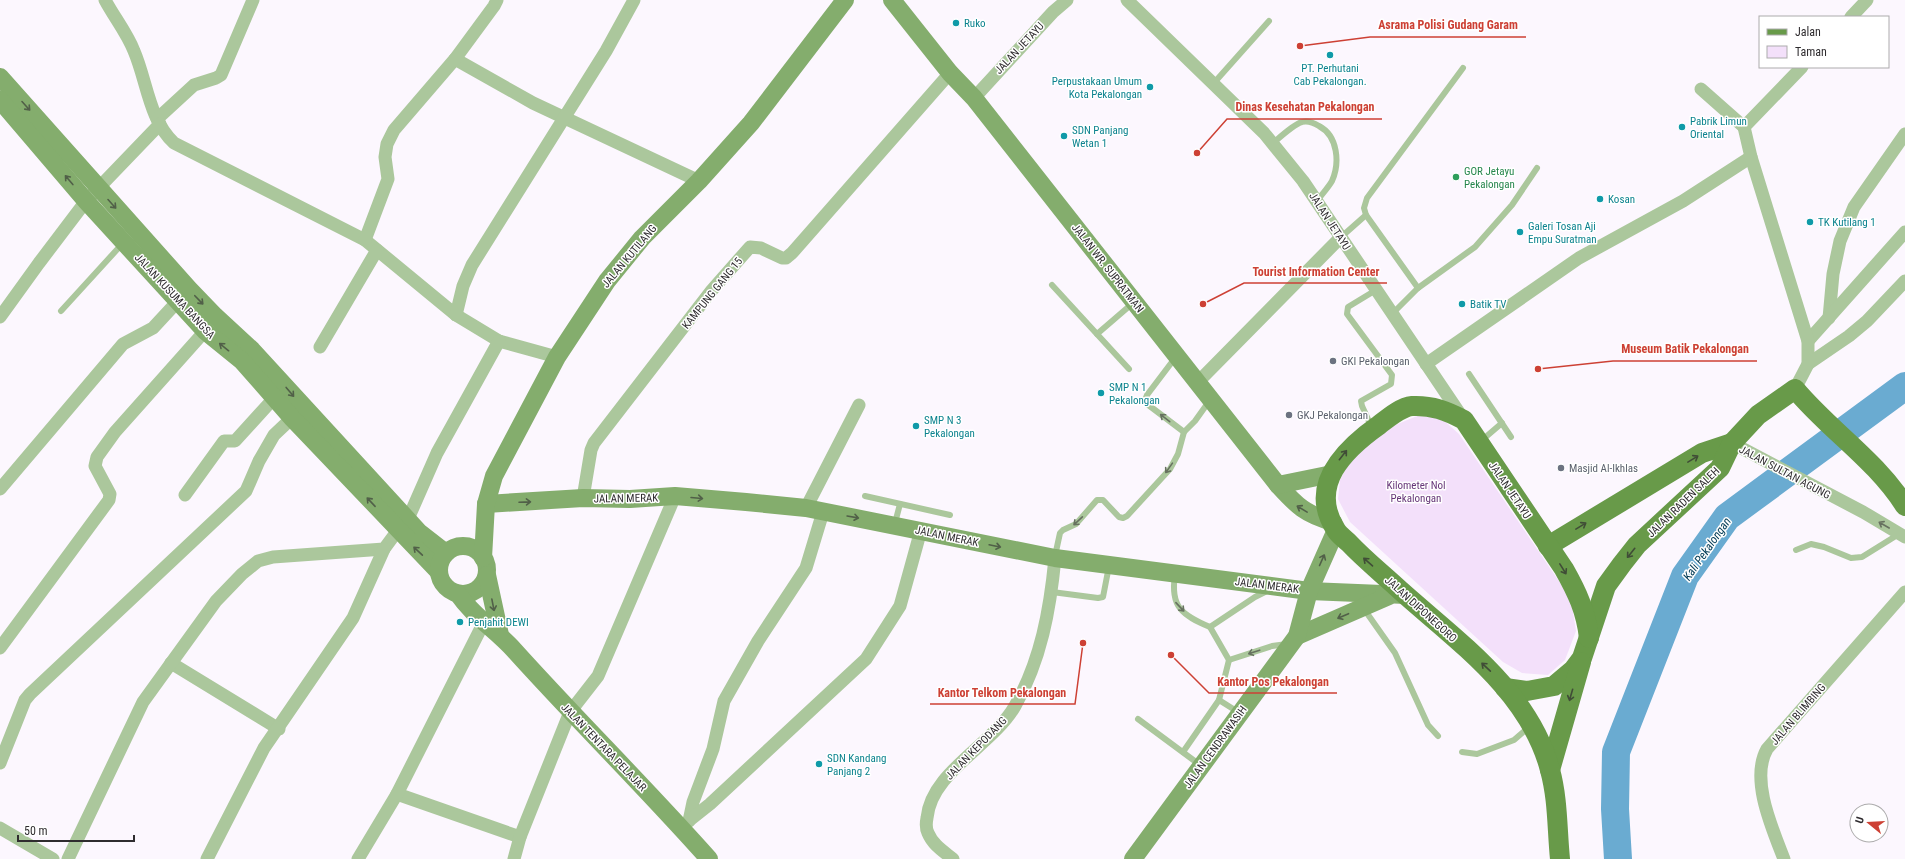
<svg xmlns="http://www.w3.org/2000/svg" width="1905" height="859" font-family="'Roboto Condensed',sans-serif">
  <style>
    .green { fill: #f3e0fa }
    .lines { fill: none; stroke-linecap: round; stroke-linejoin: round }
    .river { stroke: #6aabd1; stroke-width: 28 }
    .lane { stroke: #abc79c; stroke-width: 6 }
    .street { stroke: #abc79c; stroke-width: 13 }
    .secondary { stroke: #84ad6d; stroke-width: 18 }
    .primary { stroke: #689a49; stroke-width: 20 }
    .oneway { stroke: #516048 }
    .oneway2 { stroke: #677260 }
    .oneway3 { stroke: #404d37 }
    .culture-dot { fill: #0f9aa8; stroke: #fff; stroke-width: 1.5 }
    .leisure-dot { fill: #2e9e5b; stroke: #fff; stroke-width: 1.5 }
    .worship-dot { fill: #6b7280; stroke: #fff; stroke-width: 1.5 }
    .labels { text-anchor: middle; stroke-width: 3; stroke-linejoin: round; paint-order: stroke }
    .culture-label { font-size: 11px; fill: #0d838f; stroke: #fff; text-anchor: start }
    .street-label { font-size: 11px; fill: #2f2c2f; stroke: #fff }
    .leisure-label { font-size: 11px; fill: #27864d; stroke: #fff; text-anchor: start }
    .worship-label { font-size: 11px; fill: #5b616d; stroke: #fff; text-anchor: start }
    .park-label { font-size: 11px; fill: #663678; stroke: #fff }
    .water-label { font-size: 12px; font-style: italic; fill: #013a54; stroke: #fff }
    .leader { fill: none; stroke: #cd4034; stroke-width: 1.5 }
    .callout-dot { fill: #cd4034; stroke: #fff; stroke-width: 1.5 }
    .callout-label { font-size: 12px; text-anchor: middle; font-weight: bold; fill: #cd4034; stroke: #fff; stroke-width: 3; stroke-linejoin: round; paint-order: stroke }
  </style>
  <rect width="100%" height="100%" fill="#fcf7fe"/>
  <path class="green" d="M1417 416 1440 417 1459 434 1571 599 1576 631 1565 660 1548 675 1522 673 1503 662 1350 522 1338 499 1340 480 1351 458 1388 428Z"/>
  <g class="lines">
    <path class="river" d="M1618 859 1615 809 1616 752 1685 576 1727 517 1905 386"/>
    <g class="lane">
      <path d="M1213 84 1269 21"/>
      <path d="M1272 144C1279 138 1294 124 1302 122 1308 120 1314 123 1319 126 1338 136 1340 163 1332 181 1328 188 1322 194 1317 201"/>
      <path d="M1340 238 1366 215"/>
      <path d="M1052 285 1129 369"/>
      <path d="M1418 288 1366 215 1364 208 1367 198 1463 68"/>
      <path d="M61 311 123 243"/>
      <path d="M1392 314 1418 288 1475 247 1512 205 1537 168"/>
      <path d="M1097 334 1133 303"/>
      <path d="M1175 358 1147 395 1145 400 1147 404 1184 432 1195 421 1210 400"/>
      <path d="M1469 374 1511 437"/>
      <path d="M1372 428 1362 406 1361 401 1391 384 1392 375 1347 314 1348 307 1376 290"/>
      <path d="M1481 441 1502 423"/>
      <path d="M865 496 950 515"/>
      <path d="M895 523 900 504"/>
      <path d="M1796 550 1811 544 1824 547 1851 558 1862 557 1899 534"/>
      <path d="M1055 556 1060 533 1063 530 1076 524 1097 500H1103L1119 517 1123 518 1127 516 1170 469 1178 454 1184 432"/>
      <path d="M1175 575C1170 607 1182 615 1210 627"/>
      <path d="M1269 590 1255 597 1210 627 1229 660 1272 646 1287 644"/>
      <path d="M1052 592 1098 598 1103 597 1109 566"/>
      <path d="M1364 609 1395 653 1428 725 1438 736"/>
      <path d="M1219 700 1229 660"/>
      <path d="M1138 719 1200 765"/>
      <path d="M1183 752 1219 700 1238 712"/>
      <path d="M1462 752 1477 754 1514 740 1529 727"/>
    </g>
    <g class="street">
      <path d="M105 0C114 17 127 33 134 51 147 81 149 120 174 143L365 240 456 315 499 341 557 357"/>
      <path d="M1127 0 1264 133 1303 181 1462 417"/>
      <path d="M1851 17 1867 0"/>
      <path d="M455 59 533 103 699 181"/>
      <path d="M1701 89 1744 127"/>
      <path d="M974 98 1053 12 1067 0"/>
      <path d="M157 119 194 85 216 78 221 75 253 0"/>
      <path d="M365 240 388 179 385 157 387 144 394 130 455 59 494 6 497 0"/>
      <path d="M456 315 463 286 472 265 606 51 634 0"/>
      <path d="M0 317 39 263 86 201 160 124"/>
      <path d="M1829 318 1833 274 1840 241 1854 207 1905 134"/>
      <path d="M1808 341 1905 232"/>
      <path d="M320 347 377 250"/>
      <path d="M1426 364 1579 258 1683 201 1751 157"/>
      <path d="M1808 364 1849 336 1867 321 1905 281"/>
      <path d="M1198 382 1340 238"/>
      <path d="M1795 389 1808 364V341L1751 157 1744 127 1802 67"/>
      <path d="M1732 443 1863 512 1905 537"/>
      <path d="M0 489 123 344 153 328 178 301"/>
      <path d="M185 495 224 441H235L275 397"/>
      <path d="M583 498 591 450 594 443 712 290 750 247 761 248 782 258H786L792 253 950 73"/>
      <path d="M806 508 859 405"/>
      <path d="M408 519 437 453 499 341"/>
      <path d="M0 648 109 500 110 494 95 466 97 457 115 432 205 331"/>
      <path d="M171 663 279 729"/>
      <path d="M0 763 25 700 30 694 246 491 259 461 274 435 292 418"/>
      <path d="M397 794 520 837"/>
      <path d="M689 821 693 802 713 749 724 701 758 641 806 568 823 512"/>
      <path d="M681 827 710 804 866 659 900 606 921 530"/>
      <path d="M0 828 53 859"/>
      <path d="M68 859 143 702 216 601 242 574 258 561 273 557 384 549 398 530"/>
      <path d="M207 859 264 748 353 618 384 549"/>
      <path d="M358 859 397 794 484 622"/>
      <path d="M514 859 520 837 570 712 598 676 675 496"/>
      <path d="M953 859C943 851 933 845 928 833 926 829 926 823 927 818 931 772 993 745 1015 706 1041 660 1050 610 1055 558"/>
      <path d="M1784 859C1772 828 1750 779 1767 749L1905 592"/>
    </g>
    <g class="secondary">
      <path d="M892 0 950 73 974 98 1278 485C1297 506 1305 514 1333 522"/>
      <path d="M0 77 189 289 215 316 252 350 419 532 446 553"/>
      <path d="M0 100 86 201 205 331 242 361 292 418 439 572"/>
      <path d="M1278 485 1332 474"/>
      <path d="M486 504 583 498 630 499 675 496 746 502 806 508 1055 558 1309 591 1406 595"/>
      <circle cx="463" cy="570" r="24"/>
      <path d="M483 558 486 504 494 476 557 357 607 281 642 238 699 181 751 123 845 0"/>
      <path d="M487 575 500 635"/>
      <path d="M458 594C473 616 496 630 514 650 578 721 646 788 709 859"/>
      <path d="M1297 636 1389 596"/>
      <path d="M1133 859 1297 636 1309 591 1336 530"/>
    </g>
    <g class="primary">
      <path d="M1548 546 1702 453 1732 443"/>
      <path d="M1505 688 1527 691 1554 686 1573 670 1582 658 1606 586 1622 564 1637 545 1720 468 1732 443 1758 415 1795 389C1829 430 1876 460 1905 506"/>
      <path d="M1550 770 1581 662"/>
      <path d="M1560 859C1557 829 1558 799 1550 770 1530 692 1458 642 1401 591 1384 575 1366 561 1349 543 1345 539 1339 535 1336 530 1307 485 1345 449 1379 425 1388 418 1401 407 1412 406 1432 405 1447 411 1464 420L1564 569C1577 592 1586 611 1589 638"/>
    </g>
  </g>
  <defs><path id="oneway-shaft" d="M-6 0H5M1.5-3L5.5 0L1.5 3" fill="none" stroke-width="1.6" stroke-linecap="round" stroke-linejoin="round"/></defs>
  <g class="oneway">
    <use href="#oneway-shaft" transform="translate(26 106) rotate(48)"/>
    <use href="#oneway-shaft" transform="translate(69 180) rotate(-130)"/>
    <use href="#oneway-shaft" transform="translate(112 204) rotate(48)"/>
    <use href="#oneway-shaft" transform="translate(199 300) rotate(46)"/>
    <use href="#oneway-shaft" transform="translate(224 347) rotate(-141)"/>
    <use href="#oneway-shaft" transform="translate(290 392) rotate(50)"/>
    <use href="#oneway-shaft" transform="translate(697 498) rotate(5)"/>
    <use href="#oneway-shaft" transform="translate(371 502) rotate(-133)"/>
    <use href="#oneway-shaft" transform="translate(525 502) rotate(-2)"/>
    <use href="#oneway-shaft" transform="translate(1302 509) rotate(-149)"/>
    <use href="#oneway-shaft" transform="translate(853 517) rotate(10)"/>
    <use href="#oneway-shaft" transform="translate(995 546) rotate(12)"/>
    <use href="#oneway-shaft" transform="translate(418 551) rotate(-137)"/>
    <use href="#oneway-shaft" transform="translate(1322 560) rotate(-66)"/>
    <use href="#oneway-shaft" transform="translate(493 605) rotate(79)"/>
    <use href="#oneway-shaft" transform="translate(1343 616) rotate(157)"/>
  </g>
  <g class="oneway2">
    <use href="#oneway-shaft" transform="translate(1165 418) rotate(-142)"/>
    <use href="#oneway-shaft" transform="translate(1169 468) rotate(125)"/>
    <use href="#oneway-shaft" transform="translate(1078 521) rotate(137)"/>
    <use href="#oneway-shaft" transform="translate(1884 525) rotate(-150)"/>
    <use href="#oneway-shaft" transform="translate(1180 607) rotate(47)"/>
    <use href="#oneway-shaft" transform="translate(1254 652) rotate(162)"/>
  </g>
  <g class="oneway3">
    <use href="#oneway-shaft" transform="translate(1343 455) rotate(-52)"/>
    <use href="#oneway-shaft" transform="translate(1693 459) rotate(-31)"/>
    <use href="#oneway-shaft" transform="translate(1581 526) rotate(-31)"/>
    <use href="#oneway-shaft" transform="translate(1631 553) rotate(129)"/>
    <use href="#oneway-shaft" transform="translate(1368 562) rotate(-139)"/>
    <use href="#oneway-shaft" transform="translate(1563 569) rotate(58)"/>
    <use href="#oneway-shaft" transform="translate(1486 667) rotate(-137)"/>
    <use href="#oneway-shaft" transform="translate(1571 695) rotate(106)"/>
  </g>
  <g class="culture-dot">
    <circle cx="956" cy="23" r="4"/>
    <circle cx="1330" cy="55" r="4"/>
    <circle cx="1150" cy="87" r="4"/>
    <circle cx="1682" cy="127" r="4"/>
    <circle cx="1064" cy="136" r="4"/>
    <circle cx="1600" cy="199" r="4"/>
    <circle cx="1810" cy="222" r="4"/>
    <circle cx="1520" cy="232" r="4"/>
    <circle cx="1462" cy="304" r="4"/>
    <circle cx="1101" cy="393" r="4"/>
    <circle cx="916" cy="426" r="4"/>
    <circle cx="460" cy="622" r="4"/>
    <circle cx="819" cy="764" r="4"/>
  </g>
  <circle class="leisure-dot" cx="1456" cy="177" r="4"/>
  <g class="worship-dot">
    <circle cx="1333" cy="361" r="4"/>
    <circle cx="1289" cy="415" r="4"/>
    <circle cx="1561" cy="468" r="4"/>
  </g>
  <g class="labels">
    <g class="culture-label">
      <text x="964" y="27">Ruko</text>
      <text x="1330" y="72" text-anchor="middle">PT. Perhutani<tspan x="1330" dy="13">Cab Pekalongan.</tspan></text>
      <text x="1142" y="85" text-anchor="end">Perpustakaan Umum<tspan x="1142" dy="13">Kota Pekalongan</tspan></text>
      <text x="1690" y="125">Pabrik Limun<tspan x="1690" dy="13">Oriental</tspan></text>
      <text x="1072" y="134">SDN Panjang<tspan x="1072" dy="13">Wetan 1</tspan></text>
      <text x="1608" y="203">Kosan</text>
      <text x="1818" y="226">TK Kutilang 1</text>
      <text x="1528" y="230">Galeri Tosan Aji<tspan x="1528" dy="13">Empu Suratman</tspan></text>
      <text x="1470" y="308">Batik TV</text>
      <text x="1109" y="391">SMP N 1<tspan x="1109" dy="13">Pekalongan</tspan></text>
      <text x="924" y="424">SMP N 3<tspan x="924" dy="13">Pekalongan</tspan></text>
      <text x="468" y="626">Penjahit DEWI</text>
      <text x="827" y="762">SDN Kandang<tspan x="827" dy="13">Panjang 2</tspan></text>
    </g>
    <g class="street-label">
      <text transform="translate(1019 48) rotate(-47)" y="4">JALAN JETAYU</text>
      <text transform="translate(1330 221) rotate(57)" y="4">JALAN JETAYU</text>
      <text transform="translate(629 256) rotate(-50)" y="4">JALAN KUTILANG</text>
      <text transform="translate(1108 268) rotate(52)" y="4">JALAN WR. SUPRATMAN</text>
      <text transform="translate(712 293) rotate(-51)" y="4">KAMPUNG GANG 15</text>
      <text transform="translate(175 296) rotate(47)" y="4">JALAN KUSUMA BANGSA</text>
      <text transform="translate(1785 472) rotate(28)" y="4">JALAN SULTAN AGUNG</text>
      <text transform="translate(1510 490) rotate(56)" y="4">JALAN JETAYU</text>
      <text transform="translate(626 498) rotate(-1)" y="4">JALAN MERAK</text>
      <text transform="translate(1683 502) rotate(-44)" y="4">JALAN RADEN SALEH</text>
      <text transform="translate(947 536) rotate(12)" y="4">JALAN MERAK</text>
      <text transform="translate(1267 585) rotate(7)" y="4">JALAN MERAK</text>
      <text transform="translate(1421 609) rotate(42)" y="4">JALAN DIPONEGORO</text>
      <text transform="translate(1798 714) rotate(-49)" y="4">JALAN BLIMBING</text>
      <text transform="translate(604 747) rotate(46)" y="4">JALAN TENTARA PELAJAR</text>
      <text transform="translate(1215 747) rotate(-54)" y="4">JALAN CENDRAWASIH</text>
      <text transform="translate(976 748) rotate(-46)" y="4">JALAN KEPODANG</text>
    </g>
    <g class="leisure-label">
      <text x="1464" y="175">GOR Jetayu<tspan x="1464" dy="13">Pekalongan</tspan></text>
    </g>
    <g class="worship-label">
      <text x="1341" y="365">GKI Pekalongan</text>
      <text x="1297" y="419">GKJ Pekalongan</text>
      <text x="1569" y="472">Masjid Al-Ikhlas</text>
    </g>
    <g class="park-label">
      <text x="1416" y="489">Kilometer Nol<tspan x="1416" dy="13">Pekalongan</tspan></text>
    </g>
    <g class="water-label">
      <text transform="translate(1707 549) rotate(-55)" y="4">Kali Pekalongan</text>
    </g>
  </g>
  <path class="leader" d="M1300 46L1370 37H1526M1197 153L1227 119H1382M1203 304L1244 283H1387M1538 369L1613 361H1757M1171 655L1209 693H1337M1083 643L1075 704H930"/>
  <g class="callout-dot">
    <circle cx="1300" cy="46" r="4"/>
    <circle cx="1197" cy="153" r="4"/>
    <circle cx="1203" cy="304" r="4"/>
    <circle cx="1538" cy="369" r="4"/>
    <circle cx="1171" cy="655" r="4"/>
    <circle cx="1083" cy="643" r="4"/>
  </g>
  <g class="callout-label">
    <text x="1448" y="29">Asrama Polisi Gudang Garam</text>
    <text x="1305" y="111">Dinas Kesehatan Pekalongan</text>
    <text x="1316" y="276">Tourist Information Center</text>
    <text x="1685" y="353">Museum Batik Pekalongan</text>
    <text x="1273" y="686">Kantor Pos Pekalongan</text>
    <text x="1002" y="697">Kantor Telkom Pekalongan</text>
  </g>
  <rect x="1759" y="16" width="130" height="52" fill="#ffffff" stroke="#acabac"/>
  <rect x="1767" y="29" width="20" height="6" fill="#689a49" stroke="#acabac"/>
  <text x="1795" y="36" font-size="12" fill="#2f2c2f">Jalan</text>
  <rect x="1767" y="46" width="20" height="12" fill="#f3e0fa" stroke="#acabac"/>
  <text x="1795" y="56" font-size="12" fill="#2f2c2f">Taman</text>
  <g transform="translate(1869 823) rotate(288)"><circle r="19" fill="#ffffff" stroke="#acabac"/>
  <path d="M0-3L7 15L0 10L-7 15Z" fill="#cd4034"/>
  <text y="-6" font-size="11" font-weight="bold" text-anchor="middle" fill="#2f2c2f">U</text>
  </g>
  <path d="M18 835v6h116v-6" fill="none" stroke="#2f2c2f" stroke-width="2"/>
  <text x="24" y="835" font-size="12" fill="#2f2c2f" stroke="#ffffff" stroke-width="3" paint-order="stroke">50 m</text>
</svg>
